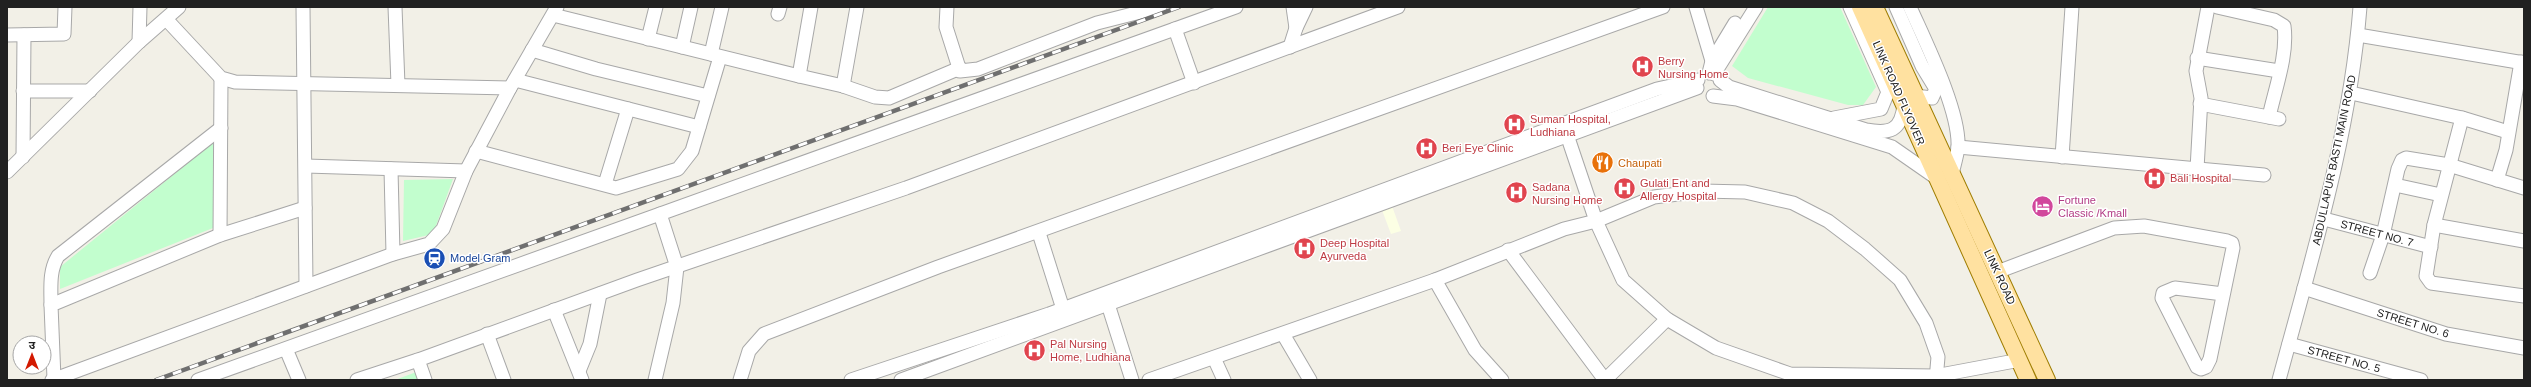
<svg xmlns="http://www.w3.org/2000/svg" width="2531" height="387" font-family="Arial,'Noto Sans Devanagari',sans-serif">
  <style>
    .education { fill: #fcffe4 }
    .park { fill: #c2fece }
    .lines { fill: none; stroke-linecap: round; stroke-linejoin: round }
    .minor-casing { stroke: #a8a8a8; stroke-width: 15 }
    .major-casing { stroke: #9f7d00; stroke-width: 18 }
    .minor { stroke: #fff; stroke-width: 13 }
    .major { stroke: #ffe1a0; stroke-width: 16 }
    .rail-casing { stroke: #6f6f6f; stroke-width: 4.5 }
    .rail { stroke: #fff; stroke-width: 3; stroke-dasharray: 9; stroke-linecap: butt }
    .labels { text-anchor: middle; stroke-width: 3; stroke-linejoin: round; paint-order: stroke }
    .health-label { font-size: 11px; fill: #be3a42; stroke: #fff; text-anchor: start }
    .street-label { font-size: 11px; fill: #212121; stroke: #fff }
    .food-label { font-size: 11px; fill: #c56008; stroke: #fff; text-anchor: start }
    .hotel-label { font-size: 11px; fill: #b23c85; stroke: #fff; text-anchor: start }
    .transit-label { font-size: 11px; fill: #164399; stroke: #fff; text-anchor: start }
  </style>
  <rect width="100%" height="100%" fill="#f2f0e7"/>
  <path class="education" d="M1392 206 1401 231 1391 234 1382 210Z"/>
  <g class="park">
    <path d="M1768 7H1840L1876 87 1863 105H1848L1748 78 1732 66Z"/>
    <path d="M215 141 213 228 60 289V267Z"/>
    <path d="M453 179 433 234 403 241 404 180Z"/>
    <path d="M419 371 422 380H395Z"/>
  </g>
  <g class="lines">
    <defs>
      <g id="minor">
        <path d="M303 7 306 286"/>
        <path d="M395 7 398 85"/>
        <path d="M811 7 799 76 843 86 875 97 889 98 960 68"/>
        <path d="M947 7 946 27 960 71 978 69 1097 23 1160 7"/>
        <path d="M1293 7 1296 28"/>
        <path d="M1696 7 1712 61"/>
        <path d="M1896 7 1922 66 1936 89 1932 98 1915 96"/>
        <path d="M1910 7C1925 41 1960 111 1958 147 1957 156 1954 165 1952 174"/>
        <path d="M2217 7 2274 20 2284 26C2288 55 2275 89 2269 117"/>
        <path d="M778 14 780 7"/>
        <path d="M553 15 799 76"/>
        <path d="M166 19 221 78 235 82 510 88 557 7"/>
        <path d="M1175 29 1194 83"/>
        <path d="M7 35 64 34 65 7"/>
        <path d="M2358 35 2524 63"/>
        <path d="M648 39 656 7"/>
        <path d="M139 42 140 7"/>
        <path d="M682 47 691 7"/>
        <path d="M1290 47 1296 28 1306 7"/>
        <path d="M532 50 596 69 708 96"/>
        <path d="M711 54 722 7"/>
        <path d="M2197 58 2279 71"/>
        <path d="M1709 73 1712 61 1735 23"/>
        <path d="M1714 74 1756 7"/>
        <path d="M515 80 699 127"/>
        <path d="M1720 80 1729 87 1866 130C1890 134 1901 131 1904 105"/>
        <path d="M843 86 857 7"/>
        <path d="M23 91H90"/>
        <path d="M2351 93 2462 118 2508 132"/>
        <path d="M1713 96 1737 99 1892 147 1938 179"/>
        <path d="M2200 104 2279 119"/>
        <path d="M1834 118 1881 109 1888 92 1850 7"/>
        <path d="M2462 118 2434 225 2426 276 2431 283 2524 296"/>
        <path d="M1564 126 1596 221 1623 280 1667 319 1716 348 1790 374 1935 376 2020 360"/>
        <path d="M1958 147 2264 175"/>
        <path d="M476 151 616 188 678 169 692 151 720 57"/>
        <path d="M23 157 24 35"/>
        <path d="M2062 157 2072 7"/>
        <path d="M306 166 466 171"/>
        <path d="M391 169 393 254"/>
        <path d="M2197 169 2201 98 2196 71 2208 7"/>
        <path d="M7 172 139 42 179 7"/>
        <path d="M2497 180 2506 150 2521 62"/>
        <path d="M605 184 628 109"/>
        <path d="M2395 185 2441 195"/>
        <path d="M2324 219 2431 247"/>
        <path d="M2434 225 2524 241"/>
        <path d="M1039 233 1063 309"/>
        <path d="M220 235 221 78"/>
        <path d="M1508 250 1605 380"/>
        <path d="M1997 272 2114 228 2144 226 2227 241 2232 243 2233 248 2210 359 2206 367 2201 369 2197 367 2162 298 2163 293 2175 288 2223 294"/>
        <path d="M2370 273 2383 235 2398 169 2402 160 2406 158 2449 165 2524 188"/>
        <path d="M1435 280 1475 350 1502 380"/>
        <path d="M2304 288 2446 334 2524 348"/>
        <path d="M1106 298 1132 380"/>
        <path d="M51 305C51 287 49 271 58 256L221 128"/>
        <path d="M554 310 582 380"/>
        <path d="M487 334 504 380"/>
        <path d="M1283 334 1310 380"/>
        <path d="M2289 344 2421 380"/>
        <path d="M286 349 299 380"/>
        <path d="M1214 358 1224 380"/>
        <path d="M418 360 425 380"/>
        <path d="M579 371 590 344 600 294"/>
        <path d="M54 379 51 305 220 235 305 208"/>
        <path d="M52 380 393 254 429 244 443 229 466 171 510 88"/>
        <path d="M198 380 660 214"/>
        <path d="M357 380 418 360 637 280 906 188 1398 7"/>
        <path d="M655 380 673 303 677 267 660 214 1236 7"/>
        <path d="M740 380 749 351 764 334 938 267 1663 7"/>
        <path d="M851 380 1049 314 1657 89 1698 80"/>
        <path d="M901 380 1697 88"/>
        <path d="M1149 380 1435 280 1564 229 1596 221 1654 197 1702 191 1745 192 1793 203 1828 221 1865 249 1900 280 1926 323 1938 357 1936 380"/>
        <path d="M1605 380 1667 319"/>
        <path d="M2279 380C2312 257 2350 135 2360 7"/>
      </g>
      <g id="major">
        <path d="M1860 7 2028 380"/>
        <path d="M1875 7 2047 380"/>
      </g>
    </defs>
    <use href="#minor" class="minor-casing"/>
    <use href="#major" class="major-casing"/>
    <use href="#minor" class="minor"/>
    <use href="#major" class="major"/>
    <defs>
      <path id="rail" d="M156 380 1179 7"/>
    </defs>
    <use href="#rail" class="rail-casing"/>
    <use href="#rail" class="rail"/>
  </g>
  <defs>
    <symbol id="hospital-disc" viewBox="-11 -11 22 22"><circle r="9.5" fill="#e0444e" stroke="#fff"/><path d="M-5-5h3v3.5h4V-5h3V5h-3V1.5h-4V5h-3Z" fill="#fff"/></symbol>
    <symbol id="restaurant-disc" viewBox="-11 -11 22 22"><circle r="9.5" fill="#e8710a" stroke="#fff"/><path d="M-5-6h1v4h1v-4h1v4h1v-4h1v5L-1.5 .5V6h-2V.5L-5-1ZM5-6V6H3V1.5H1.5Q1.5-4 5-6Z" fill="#fff"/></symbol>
    <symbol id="hotel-disc" viewBox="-11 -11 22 22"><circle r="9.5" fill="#d1479c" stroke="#fff"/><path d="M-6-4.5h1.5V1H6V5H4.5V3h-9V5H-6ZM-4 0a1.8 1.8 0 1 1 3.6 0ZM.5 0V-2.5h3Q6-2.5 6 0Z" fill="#fff"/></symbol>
    <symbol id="station-disc" viewBox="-11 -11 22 22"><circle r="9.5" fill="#1a4fb4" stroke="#fff"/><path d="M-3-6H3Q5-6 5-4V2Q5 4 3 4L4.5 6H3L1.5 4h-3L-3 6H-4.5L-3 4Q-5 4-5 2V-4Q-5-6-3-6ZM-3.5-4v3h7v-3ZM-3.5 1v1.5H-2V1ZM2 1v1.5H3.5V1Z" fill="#fff"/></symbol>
  </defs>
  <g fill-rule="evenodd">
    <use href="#hospital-disc" x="1630" y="54" width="25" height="25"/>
    <use href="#hospital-disc" x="1502" y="112" width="25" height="25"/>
    <use href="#hospital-disc" x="1414" y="136" width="25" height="25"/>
    <use href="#restaurant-disc" x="1590" y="150" width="25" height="25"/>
    <use href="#hospital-disc" x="2142" y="166" width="25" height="25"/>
    <use href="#hospital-disc" x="1612" y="176" width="25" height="25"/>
    <use href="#hospital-disc" x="1504" y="180" width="25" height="25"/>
    <use href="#hotel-disc" x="2030" y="194" width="25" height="25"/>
    <use href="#hospital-disc" x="1292" y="236" width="25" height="25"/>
    <use href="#station-disc" x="422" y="246" width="25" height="25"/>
    <use href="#hospital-disc" x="1022" y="338" width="25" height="25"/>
  </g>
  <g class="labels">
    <g class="health-label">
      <text x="1658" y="65">Berry<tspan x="1658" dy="13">Nursing Home</tspan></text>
      <text x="1530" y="123">Suman Hospital,<tspan x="1530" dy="13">Ludhiana</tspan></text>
      <text x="1442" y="152">Beri Eye Clinic</text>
      <text x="2170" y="182">Bali Hospital</text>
      <text x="1640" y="187">Gulati Ent and<tspan x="1640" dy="13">Allergy Hospital</tspan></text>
      <text x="1532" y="191">Sadana<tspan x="1532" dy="13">Nursing Home</tspan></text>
      <text x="1320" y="247">Deep Hospital<tspan x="1320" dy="13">Ayurveda</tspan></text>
      <text x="1050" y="348">Pal Nursing<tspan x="1050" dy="13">Home, Ludhiana</tspan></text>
    </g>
    <g class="street-label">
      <text transform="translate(1899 93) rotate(66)" y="4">LINK ROAD FLYOVER</text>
      <text transform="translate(2334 160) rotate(-78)" y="4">ABDULLAPUR BASTI MAIN ROAD</text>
      <text transform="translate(2377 233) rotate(15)" y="4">STREET NO. 7</text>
      <text transform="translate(2000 277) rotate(65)" y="4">LINK ROAD</text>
      <text transform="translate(2413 323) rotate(17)" y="4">STREET NO. 6</text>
      <text transform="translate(2344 359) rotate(15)" y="4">STREET NO. 5</text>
    </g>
    <g class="food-label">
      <text x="1618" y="167">Chaupati</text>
    </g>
    <g class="hotel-label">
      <text x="2058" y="204">Fortune<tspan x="2058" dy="13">Classic /Kmall</tspan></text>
    </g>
    <g class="transit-label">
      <text x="450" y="262">Model Gram</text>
    </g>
  </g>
  <rect width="2531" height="387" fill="none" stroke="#212121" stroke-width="16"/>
  <g transform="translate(32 355)"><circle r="19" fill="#ffffff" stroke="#a6a6a6"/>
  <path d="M0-3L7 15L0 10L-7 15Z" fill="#d31900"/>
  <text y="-6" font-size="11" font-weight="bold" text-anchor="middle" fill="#212121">उ</text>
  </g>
</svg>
